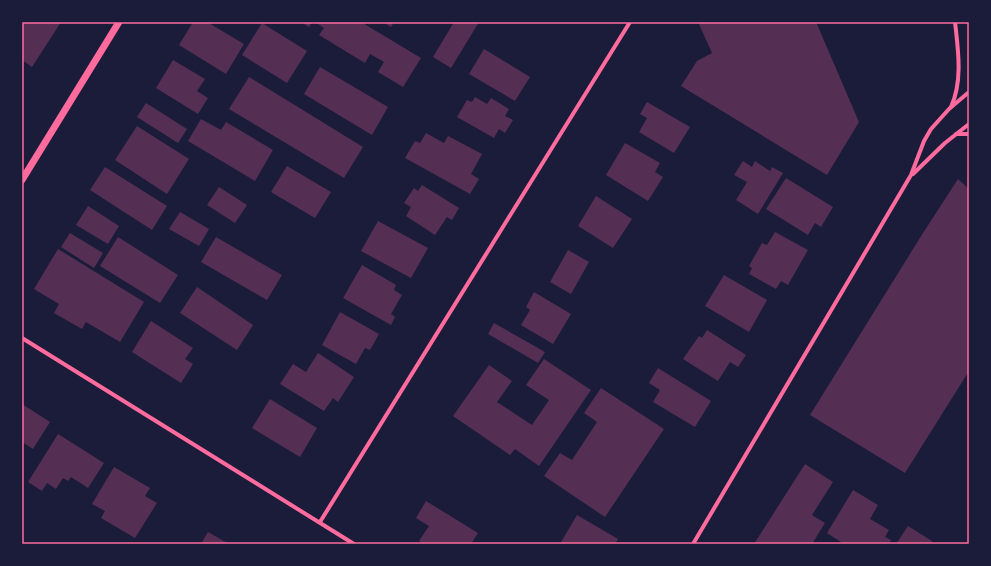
<svg xmlns="http://www.w3.org/2000/svg" width="991" height="566" font-family="'Varela Round',sans-serif">
  <style>
    .building { fill: #542f53 }
    .lines { fill: none; stroke-linecap: round; stroke-linejoin: round }
    .minor { stroke: #ff6b9d; stroke-width: 4 }
    .tertiary { stroke: #ff6b9d; stroke-width: 7 }
    .neatline { fill: none; stroke: #ff6b9d; stroke-width: 1.5 }
  </style>
  <rect width="100%" height="100%" fill="#1b1b3a"/>
  <g class="building">
    <path d="M22 22H61L32 67 22 60Z"/>
    <path d="M193 22H207L244 44 226 74 179 45Z"/>
    <path d="M301 22H312L309 27Z"/>
    <path d="M315 22H361L421 58 403 87 378 72 384 62 370 54 365 63 319 35 324 28Z"/>
    <path d="M383 22H394L391 27Z"/>
    <path d="M454 22H479L451 68 433 57Z"/>
    <path d="M698 22H816L859 122 827 175 681 86 697 61 712 53Z"/>
    <path d="M262 23 307 51 287 83 242 55Z"/>
    <path d="M484 49 530 77 515 101 469 74Z"/>
    <path d="M173 60 205 79 197 91 208 98 198 114 156 88Z"/>
    <path d="M320 67 388 107 372 135 304 94Z"/>
    <path d="M249 77 363 147 344 178 229 109Z"/>
    <path d="M475 97 487 104 491 98 509 109 505 116 513 120 505 133 499 129 494 138 457 117 467 100 472 102Z"/>
    <path d="M647 102 690 127 674 153 639 132 647 118 640 114Z"/>
    <path d="M146 103 187 129 178 143 137 117Z"/>
    <path d="M201 119 221 130 226 122 273 150 255 181 188 141Z"/>
    <path d="M137 126 189 159 167 194 115 160Z"/>
    <path d="M426 133 444 143 448 136 482 154 471 174 479 179 470 194 405 158 415 141 420 143Z"/>
    <path d="M625 143 660 163 655 172 663 177 648 201 606 175Z"/>
    <path d="M743 161 752 167 755 161 770 171 772 167 783 173 758 214 736 200 747 182 734 175Z"/>
    <path d="M287 166 331 192 315 218 271 192Z"/>
    <path d="M105 167 167 206 152 230 90 190Z"/>
    <path d="M786 178 833 207 821 227 815 223 808 235 766 209Z"/>
    <path d="M958 179 969 189V371L905 473 810 415 923 233Z"/>
    <path d="M422 185 459 208 452 220 447 217 435 235 406 216 411 207 404 203 414 188 418 191Z"/>
    <path d="M219 187 247 205 235 223 207 205Z"/>
    <path d="M596 196 632 219 613 248 578 226Z"/>
    <path d="M88 206 119 226 108 244 76 225Z"/>
    <path d="M180 212 209 229 199 246 169 229Z"/>
    <path d="M378 221 428 248 411 278 361 251Z"/>
    <path d="M775 232 808 250 788 285 781 281 776 289 749 274 752 268 749 266 762 243 767 245Z"/>
    <path d="M70 233 103 253 94 268 61 247Z"/>
    <path d="M118 237 178 275 160 303 100 266Z"/>
    <path d="M216 237 282 275 267 300 201 262Z"/>
    <path d="M58 249 144 302 120 342 86 322 82 329 54 313 59 304 34 289Z"/>
    <path d="M568 250 589 262 571 294 550 282Z"/>
    <path d="M362 265 396 285 394 290 402 295 391 314 395 317 391 325 343 298Z"/>
    <path d="M724 275 767 300 749 332 705 306Z"/>
    <path d="M197 287 253 325 237 350 180 313Z"/>
    <path d="M534 292 571 314 553 344 521 325 530 310 526 307Z"/>
    <path d="M340 312 379 334 370 350 365 348 356 364 322 345Z"/>
    <path d="M151 321 193 348 185 359 193 364 181 383 132 352Z"/>
    <path d="M494 323 545 352 538 363 488 334Z"/>
    <path d="M707 330 746 355 738 367 730 362 718 381 683 359 699 336 702 338Z"/>
    <path d="M318 353 354 377 338 402 333 398 324 411 280 384 293 364 306 372Z"/>
    <path d="M544 359 591 390 539 466 515 449 510 455 453 416 489 365 512 381 497 402 532 425 549 400 526 385Z"/>
    <path d="M658 368 711 401 695 427 653 402 660 390 649 383Z"/>
    <path d="M601 388 664 429 605 517 544 476 560 453 572 460 597 422 584 413Z"/>
    <path d="M270 399 317 428 300 457 252 428Z"/>
    <path d="M22 404 50 422 33 449 22 442Z"/>
    <path d="M58 434 104 463 88 488 71 477 68 481 63 478 56 489 47 483 42 491 28 482Z"/>
    <path d="M805 464 833 482 812 515 825 523 812 544H754Z"/>
    <path d="M114 467 150 488 145 496 157 503 135 538 101 518 105 511 92 504Z"/>
    <path d="M853 490 878 505 870 519 889 530 885 537 891 540 889 544H844L827 533Z"/>
    <path d="M426 501 478 533 471 544H424L419 541 429 526 416 518Z"/>
    <path d="M577 515 618 539 615 544H560Z"/>
    <path d="M908 526 932 541 931 544H896Z"/>
    <path d="M208 532 229 544H201Z"/>
  </g>
  <g class="lines">
    <g class="minor">
      <path d="M951 107C963 81 958 49 955 22"/>
      <path d="M956 134H969"/>
      <path d="M913 174 945 143 969 124"/>
      <path d="M22 338 354 544"/>
      <path d="M320 522 630 22"/>
      <path d="M693 544 911 175 924 141 931 129 949 109 969 92"/>
    </g>
    <path class="tertiary" d="M22 180 119 22"/>
  </g>
  <rect width="991" height="566" fill="none" stroke="#1b1b3a" stroke-width="46"/>
  <rect x="23" y="23" width="945" height="520" class="neatline"/>
</svg>
